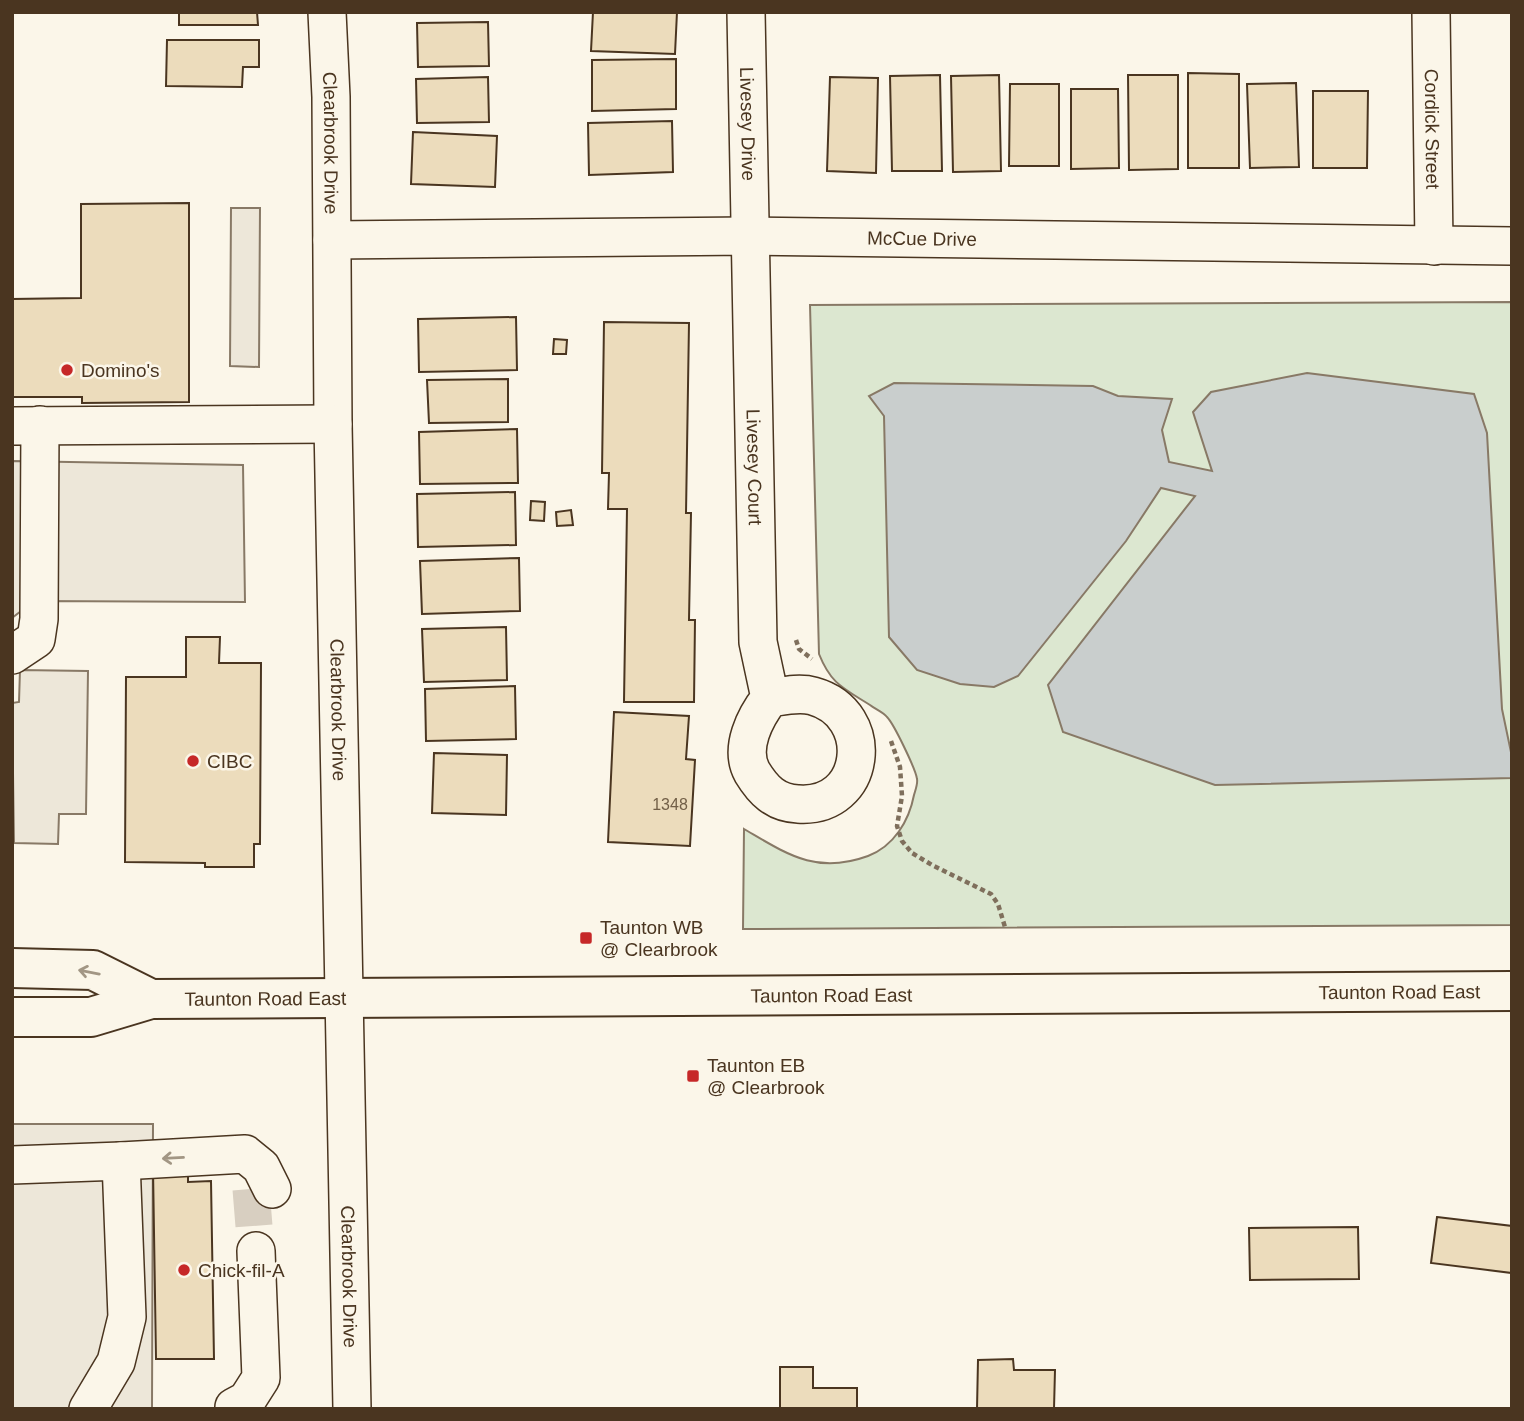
<svg xmlns="http://www.w3.org/2000/svg" width="1524" height="1421" font-family="Helvetica,sans-serif">
  <style>
    .green { fill: #dce7d0; stroke: #887966; stroke-width: 2 }
    .parking { fill: #ede7d9; stroke: #887966; stroke-width: 2 }
    .water { fill: #c9cecd; stroke: #887966; stroke-width: 2 }
    .building { fill: #ecdcbc; stroke: #4a3520; stroke-width: 2 }
    .lines { fill: none; stroke-linecap: round; stroke-linejoin: round }
    .minor-tunnel { stroke: #d8cfc1; stroke-width: 37; stroke-dasharray: 37 18; stroke-linecap: butt }
    .minor-casing { stroke: #4a3520; stroke-width: 40 }
    .major-casing { stroke: #4a3520; stroke-width: 42 }
    .path { stroke: #7f6f5c; stroke-width: 4.5; stroke-dasharray: 5 3.5; stroke-linecap: butt }
    .minor { stroke: #fbf6e9; stroke-width: 37 }
    .major { stroke: #fbf6e9; stroke-width: 38 }
    .oneway { stroke: #a29684 }
    .poi-dot { fill: #c62828; stroke: #fbf6e9; stroke-width: 2.5 }
    .labels { text-anchor: middle; stroke-width: 5; stroke-linejoin: round; paint-order: stroke }
    .number-label { font-size: 16px; fill: #725f47 }
    .street-label { font-size: 19px; fill: #4a3520; stroke: #fbf6e9 }
    .poi-label { font-size: 19px; fill: #4a3520; stroke: #fbf6e9; text-anchor: start }
  </style>
  <rect width="100%" height="100%" fill="#fbf6e9"/>
  <path class="green" d="M1512 302V925L743 929 744 829C787 854 816 875 868 856 894 846 909 821 914 795 915 791 918 784 917 779 916 770 894 724 887 717 883 712 875 709 870 705 843 688 831 684 819 654L810 305Z"/>
  <g class="parking">
    <path d="M231 208H260L259 367 230 366Z"/>
    <path d="M12 461 243 465 245 602 34 601 12 618Z"/>
    <path d="M20 670 88 671 86 814H59L58 844 14 843 12 703 19 702Z"/>
    <path d="M12 1124H153L152 1409H12Z"/>
  </g>
  <path class="water" d="M1307 373 1474 394 1487 433 1502 709 1512 757V778L1215 785 1063 732 1048 685 1195 496 1161 488 1126 541 1018 676 994 687 960 684 917 670 889 637 884 416 869 396 894 383 1093 386 1118 396 1172 399 1162 430 1169 462 1212 471 1193 412 1211 392Z"/>
  <g class="building">
    <path d="M179 12H257L258 25H179Z"/>
    <path d="M593 12H677L675 54 591 51Z"/>
    <path d="M488 22 489 66 418 67 417 23Z"/>
    <path d="M167 40H259V67H243L242 87 166 86Z"/>
    <path d="M676 59V109L592 111V60Z"/>
    <path d="M1188 73 1239 74V168H1188Z"/>
    <path d="M940 75 942 171H892L890 76Z"/>
    <path d="M999 75 1001 171 953 172 951 76Z"/>
    <path d="M1128 75H1178V169L1129 170Z"/>
    <path d="M488 77 489 122 417 123 416 79Z"/>
    <path d="M830 77 878 78 876 173 827 171Z"/>
    <path d="M1296 83 1299 167 1250 168 1247 84Z"/>
    <path d="M1010 84H1059V166H1009Z"/>
    <path d="M1071 89H1118L1119 168 1071 169Z"/>
    <path d="M1313 91H1368L1367 168H1313Z"/>
    <path d="M672 121 673 172 589 175 588 123Z"/>
    <path d="M413 132 497 136 495 187 411 184Z"/>
    <path d="M189 203V402L82 403V397H12V299L81 298V204Z"/>
    <path d="M516 317 517 370 419 372 418 319Z"/>
    <path d="M604 322 689 323 686 513H691L689 620H695L694 702H624L627 509H608L609 473H602Z"/>
    <path d="M554 339 567 340 566 354H553Z"/>
    <path d="M508 379V422L429 423 427 380Z"/>
    <path d="M517 429 518 483 420 484 419 432Z"/>
    <path d="M515 492 516 545 418 547 417 494Z"/>
    <path d="M531 501 545 502 544 521 530 520Z"/>
    <path d="M571 510 573 525 557 526 556 512Z"/>
    <path d="M519 558 520 611 422 614 420 561Z"/>
    <path d="M506 627 507 680 424 682 422 629Z"/>
    <path d="M186 637H220L219 663H261L260 844H254V867H205V863L125 862 126 677H186Z"/>
    <path d="M515 686 516 739 426 741 425 689Z"/>
    <path d="M614 712 689 716 686 759 695 760 690 846 608 842Z"/>
    <path d="M434 753 507 755 506 815 432 813Z"/>
    <path d="M153 1169H188V1182L211 1181 214 1359H156Z"/>
    <path d="M1437 1217 1512 1226V1273L1431 1263Z"/>
    <path d="M1358 1227 1359 1279 1250 1280 1249 1228Z"/>
    <path d="M1013 1359 1014 1370H1055L1054 1409H977L978 1360Z"/>
    <path d="M780 1367H813V1388H857V1409H780Z"/>
  </g>
  <g class="lines">
    <path class="minor-tunnel" d="M251 1189 256 1251"/>
    <defs>
      <g id="minor">
        <path id="s1" d="M327 12 331 97 333 424 352 1409"/>
        <path id="s2" d="M746 12 758 642 770 698C755 717 739 748 752 772 763 790 775 803 798 804 867 809 878 714 813 696 799 692 783 696 770 698"/>
        <path id="s3" d="M1431 12 1434 246"/>
        <path id="s4" d="M332 240 750 236 1512 246"/>
        <path d="M12 426 333 424"/>
        <path d="M12 655 36 639 39 619 40 425"/>
        <path d="M121 1161 245 1154 261 1167 272 1189"/>
        <path d="M12 1165 121 1161 127 1317 116 1362 88 1409"/>
        <path d="M234 1407 247 1400 261 1378 256 1251"/>
      </g>
      <g id="major">
        <path d="M12 968 93 970 151 999"/>
        <path id="s5" d="M12 1017H91L151 999 1512 991"/>
      </g>
    </defs>
    <use href="#minor" class="minor-casing"/>
    <use href="#major" class="major-casing"/>
    <g class="path">
      <path d="M796 640 799 649 812 659"/>
      <path d="M891 741 900 767 902 796 897 826 902 841 912 853 932 865 991 894 998 904 1005 927"/>
    </g>
    <use href="#minor" class="minor"/>
    <use href="#major" class="major"/>
  </g>
  <defs><path id="oneway-shaft" d="M-6 0H5M1.5-3L5.5 0L1.5 3" fill="none" stroke-width="1.6" stroke-linecap="round" stroke-linejoin="round" transform="scale(1.75)"/></defs>
  <g class="oneway">
    <use href="#oneway-shaft" transform="translate(89 972) rotate(-169)"/>
    <use href="#oneway-shaft" transform="translate(173 1158) rotate(177)"/>
  </g>
  <g class="poi-dot">
    <circle cx="67" cy="370" r="7"/>
    <circle cx="193" cy="761" r="7"/>
    <rect x="579" y="931" width="14" height="14" rx="3.5"/>
    <rect x="686" y="1069" width="14" height="14" rx="3.5"/>
    <circle cx="184" cy="1270" r="7"/>
  </g>
  <g class="labels">
    <g class="number-label">
      <text x="670" y="810">1348</text>
    </g>
    <g class="street-label">
      <text dy="7" stroke="none"><textPath href="#s2" startOffset="112">Livesey Drive</textPath></text>
      <text dy="7" stroke="none"><textPath href="#s3" startOffset="117">Cordick Street</textPath></text>
      <text dy="7" stroke="none"><textPath href="#s1" startOffset="131">Clearbrook Drive</textPath></text>
      <text dy="7" stroke="none"><textPath href="#s4" startOffset="590">McCue Drive</textPath></text>
      <text dy="7" stroke="none"><textPath href="#s2" startOffset="455">Livesey Court</textPath></text>
      <text dy="7" stroke="none"><textPath href="#s1" startOffset="698">Clearbrook Drive</textPath></text>
      <text dy="7" stroke="none"><textPath href="#s5" startOffset="1390">Taunton Road East</textPath></text>
      <text dy="7" stroke="none"><textPath href="#s5" startOffset="822">Taunton Road East</textPath></text>
      <text dy="7" stroke="none"><textPath href="#s5" startOffset="256">Taunton Road East</textPath></text>
      <text dy="7" stroke="none"><textPath href="#s1" startOffset="1265">Clearbrook Drive</textPath></text>
    </g>
    <g class="poi-label">
      <text x="81" y="377">Domino's</text>
      <text x="207" y="768">CIBC</text>
      <text x="600" y="934">Taunton WB<tspan x="600" dy="22">@ Clearbrook</tspan></text>
      <text x="707" y="1072">Taunton EB<tspan x="707" dy="22">@ Clearbrook</tspan></text>
      <text x="198" y="1277">Chick-fil-A</text>
    </g>
  </g>
  <rect width="1524" height="1421" fill="none" stroke="#4a3520" stroke-width="28"/>
</svg>
